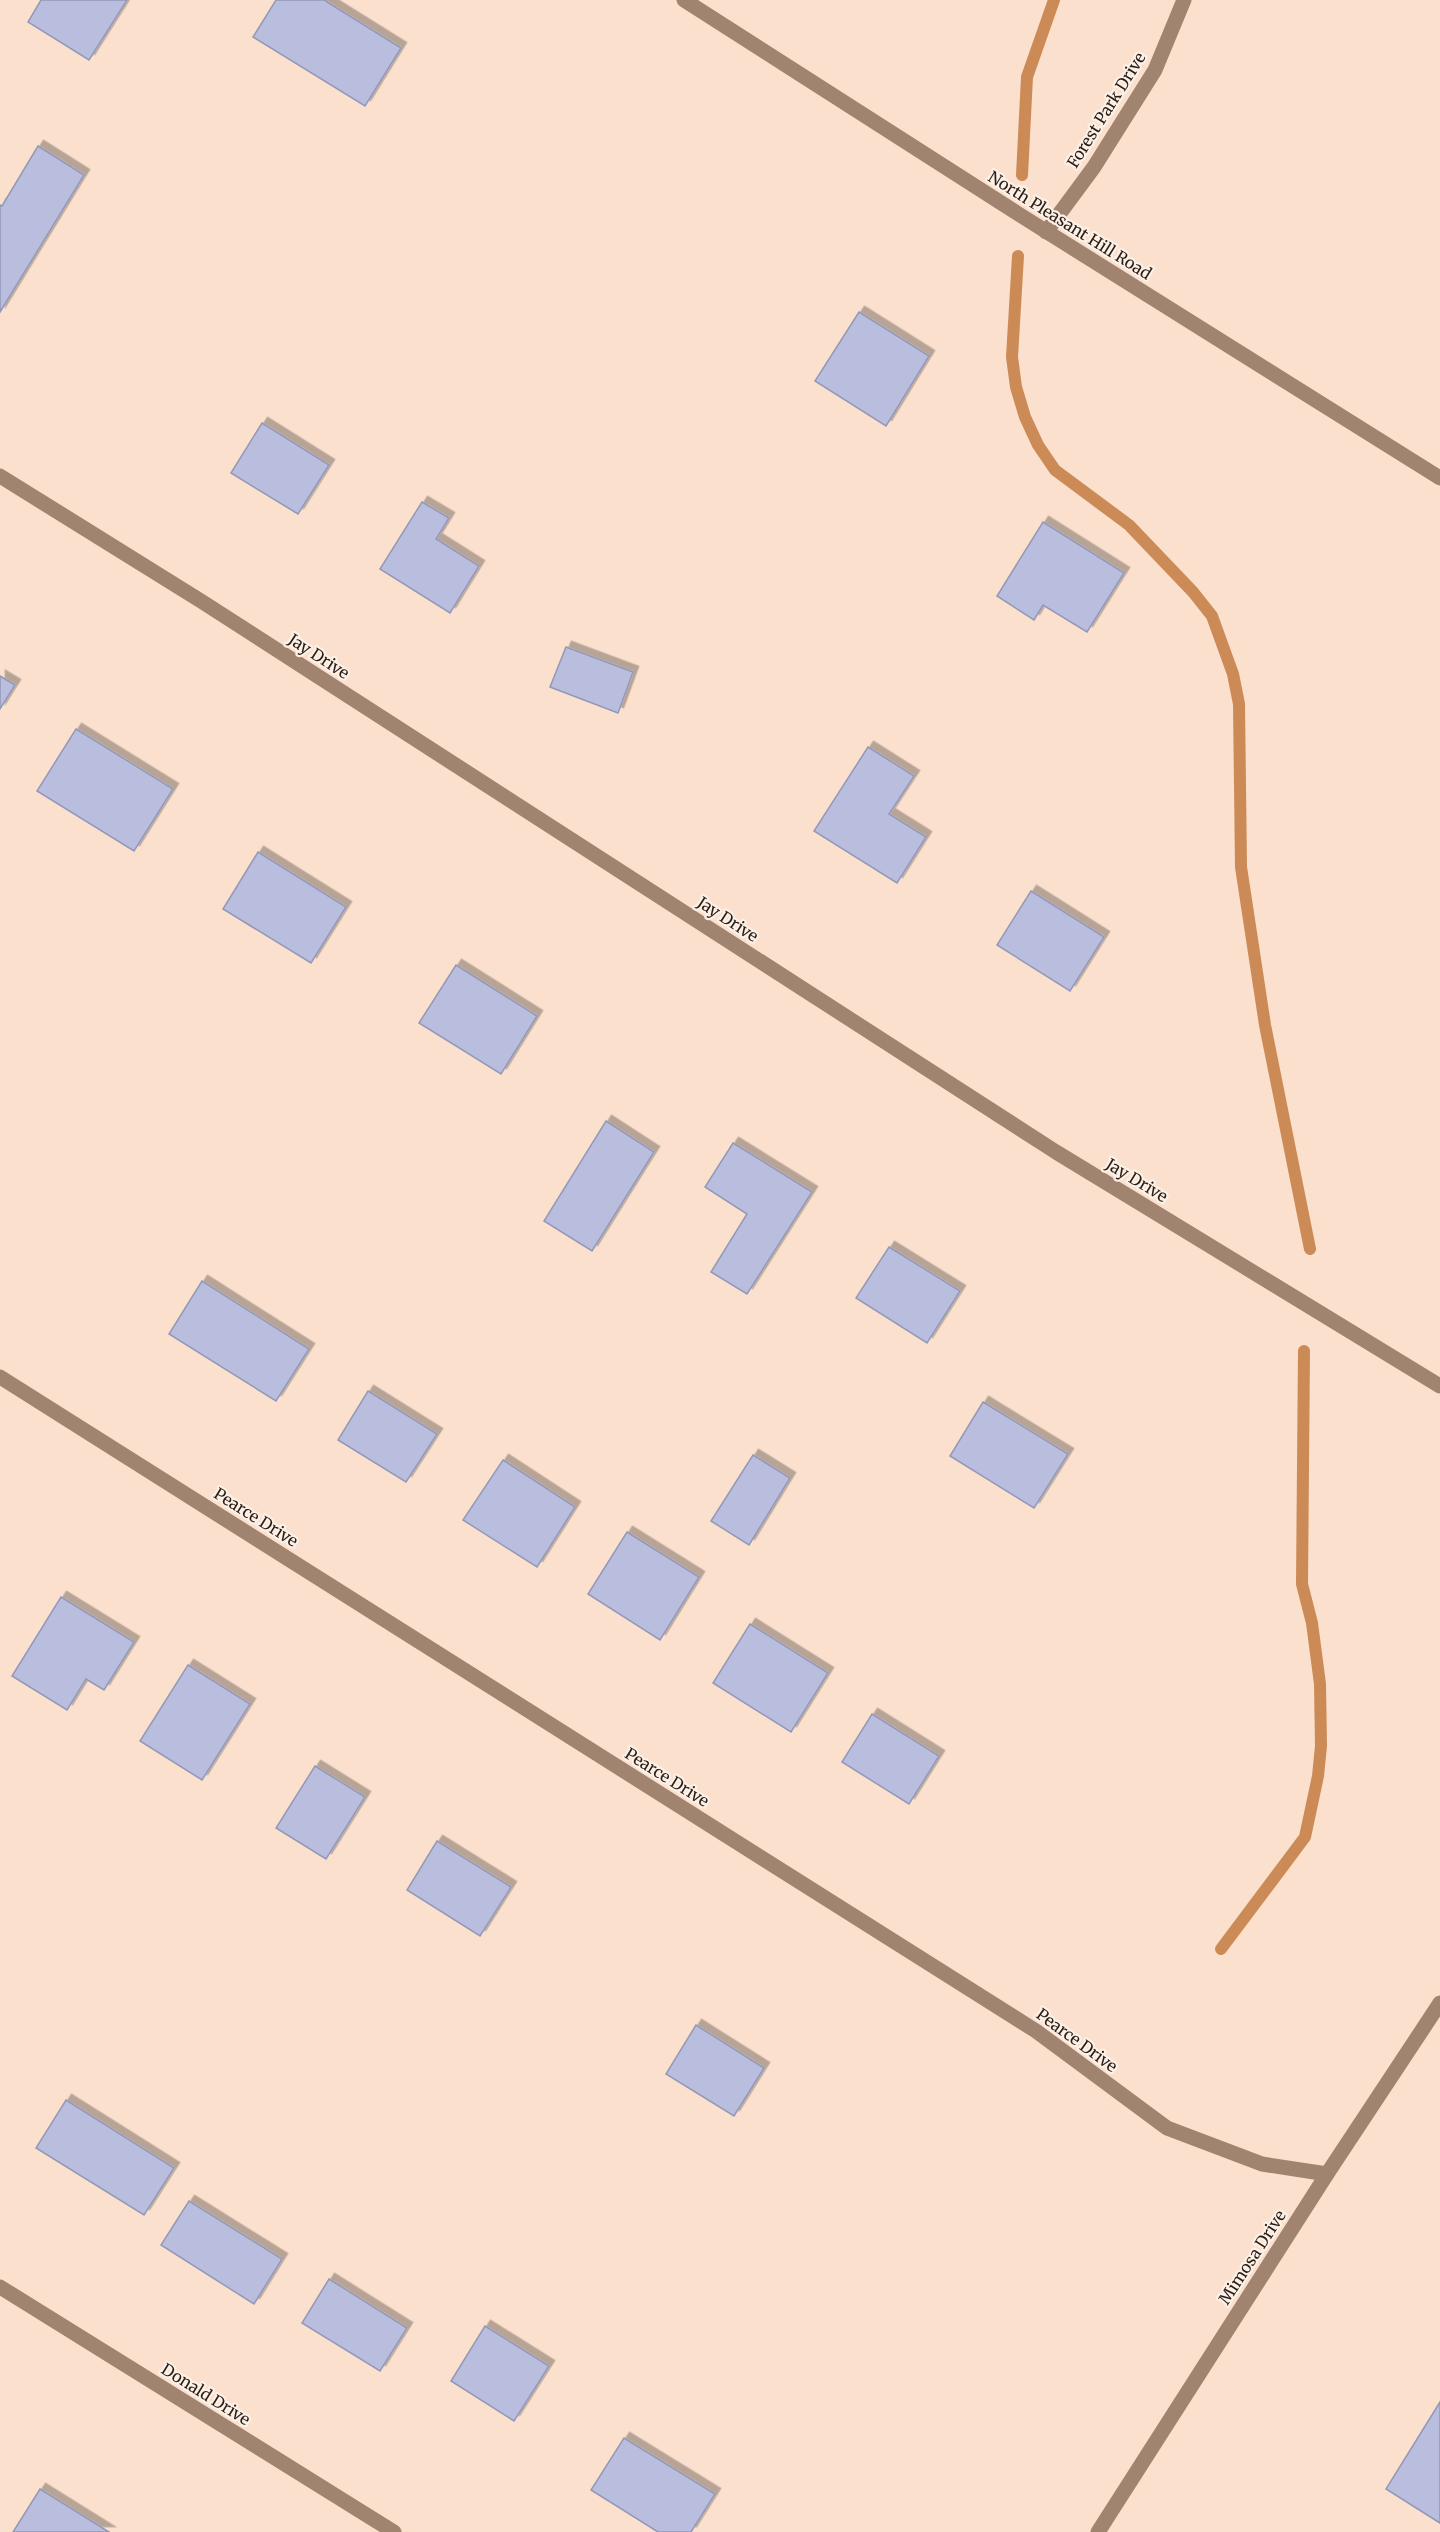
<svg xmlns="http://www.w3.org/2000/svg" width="1440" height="2532" font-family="Merriweather,serif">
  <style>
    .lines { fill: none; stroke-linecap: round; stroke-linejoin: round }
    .stream { stroke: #cc8a57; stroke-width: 12 }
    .building { fill: #b9bedf; stroke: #9498b8; stroke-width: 1.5; filter: url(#shadow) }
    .minor { stroke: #a1846f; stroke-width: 15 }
    .tertiary { stroke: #a1846f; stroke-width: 15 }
    .labels { text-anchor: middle; stroke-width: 4.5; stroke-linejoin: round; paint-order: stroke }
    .street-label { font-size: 16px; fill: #281d14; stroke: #fdf0e7 }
  </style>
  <defs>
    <filter id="shadow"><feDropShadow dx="5.5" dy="-5.5" stdDeviation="0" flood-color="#0004"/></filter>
  </defs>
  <rect width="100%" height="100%" fill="#fae0cd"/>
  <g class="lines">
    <g class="stream">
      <path d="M1022 175 1027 77 1054 0"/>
      <path d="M1018 256 1012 357 1016 387 1025 417 1038 445 1055 470 1129 525 1193 592 1212 616 1233 674 1239 704 1241 867 1265 1025 1310 1249"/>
      <path d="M1221 1949 1305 1837 1318 1776 1321 1746 1320 1684 1312 1623 1302 1584 1304 1351"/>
    </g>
  </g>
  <g class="building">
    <path d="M41 0H127L89 60 28 22Z"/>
    <path d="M276 0H324L401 48 365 106 253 37Z"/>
    <path d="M38 146 84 175 0 312V205L2 206Z"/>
    <path d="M859 312 929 356 886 426 815 381Z"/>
    <path d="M262 423 329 465 298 514 231 473Z"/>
    <path d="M422 502 449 518 436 539 479 566 450 613 380 569Z"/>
    <path d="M1043 522 1124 573 1087 632 1043 605 1034 620 997 596Z"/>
    <path d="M566 647 633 672 618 713 550 687Z"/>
    <path d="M0 676 15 685 0 709Z"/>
    <path d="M76 729 173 789 134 851 37 791Z"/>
    <path d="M868 747 914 776 889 814 926 837 897 883 814 831Z"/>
    <path d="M258 852 346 907 311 963 223 909Z"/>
    <path d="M1031 891 1104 937 1070 991 997 945Z"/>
    <path d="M456 965 537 1016 501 1074 419 1023Z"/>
    <path d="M606 1121 654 1152 592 1251 544 1221Z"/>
    <path d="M733 1143 812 1192 747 1294 711 1272 747 1214 705 1187Z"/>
    <path d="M889 1247 960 1291 927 1343 856 1298Z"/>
    <path d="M202 1281 309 1349 276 1401 169 1334Z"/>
    <path d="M368 1391 437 1434 406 1482 338 1440Z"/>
    <path d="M983 1402 1068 1454 1034 1508 950 1456Z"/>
    <path d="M753 1455 790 1478 749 1545 711 1521Z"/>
    <path d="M503 1460 575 1507 537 1567 463 1520Z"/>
    <path d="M627 1532 699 1577 660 1640 588 1594Z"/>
    <path d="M61 1597 134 1642 104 1690 86 1679 67 1710 12 1676Z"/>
    <path d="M750 1624 828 1673 791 1732 713 1683Z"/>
    <path d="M188 1665 250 1704 202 1780 140 1741Z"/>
    <path d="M872 1714 939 1756 909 1804 842 1762Z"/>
    <path d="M315 1766 365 1797 326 1859 276 1828Z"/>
    <path d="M437 1841 511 1887 480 1936 407 1890Z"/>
    <path d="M696 2025 764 2068 734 2116 666 2074Z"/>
    <path d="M66 2100 174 2168 144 2215 36 2148Z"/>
    <path d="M189 2201 282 2259 254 2304 161 2245Z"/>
    <path d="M329 2279 407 2328 380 2371 302 2323Z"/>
    <path d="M485 2326 549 2366 514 2421 451 2381Z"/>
    <path d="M1440 2402V2523L1386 2489Z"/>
    <path d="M624 2438 715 2494 691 2532H658L591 2490Z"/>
    <path d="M40 2489 109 2532H13Z"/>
  </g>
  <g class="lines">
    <g class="minor">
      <path d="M1046 232 1094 167 1155 70 1184 0"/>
      <path d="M0 476 201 601 1056 1152 1440 1386"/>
      <path d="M0 1377 1036 2031 1167 2128 1262 2164 1327 2174"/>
      <path d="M0 2287 394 2532"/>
      <path d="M1098 2532 1327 2174 1440 2003"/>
    </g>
    <path class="tertiary" d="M684 0 1020 215 1440 478"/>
  </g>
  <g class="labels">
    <g class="street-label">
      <text transform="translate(1106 110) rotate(-58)" y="6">Forest Park Drive</text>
      <text transform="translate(1070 225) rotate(32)" y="6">North Pleasant Hill Road</text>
      <text transform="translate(319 656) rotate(33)" y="6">Jay Drive</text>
      <text transform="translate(728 919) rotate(33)" y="6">Jay Drive</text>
      <text transform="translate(1137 1180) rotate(31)" y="6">Jay Drive</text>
      <text transform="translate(256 1517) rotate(32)" y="6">Pearce Drive</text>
      <text transform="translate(667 1777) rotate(32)" y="6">Pearce Drive</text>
      <text transform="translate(1077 2040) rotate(36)" y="6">Pearce Drive</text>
      <text transform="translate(1252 2257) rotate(-57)" y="6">Mimosa Drive</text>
      <text transform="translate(206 2394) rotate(32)" y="6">Donald Drive</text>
    </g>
  </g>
</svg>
